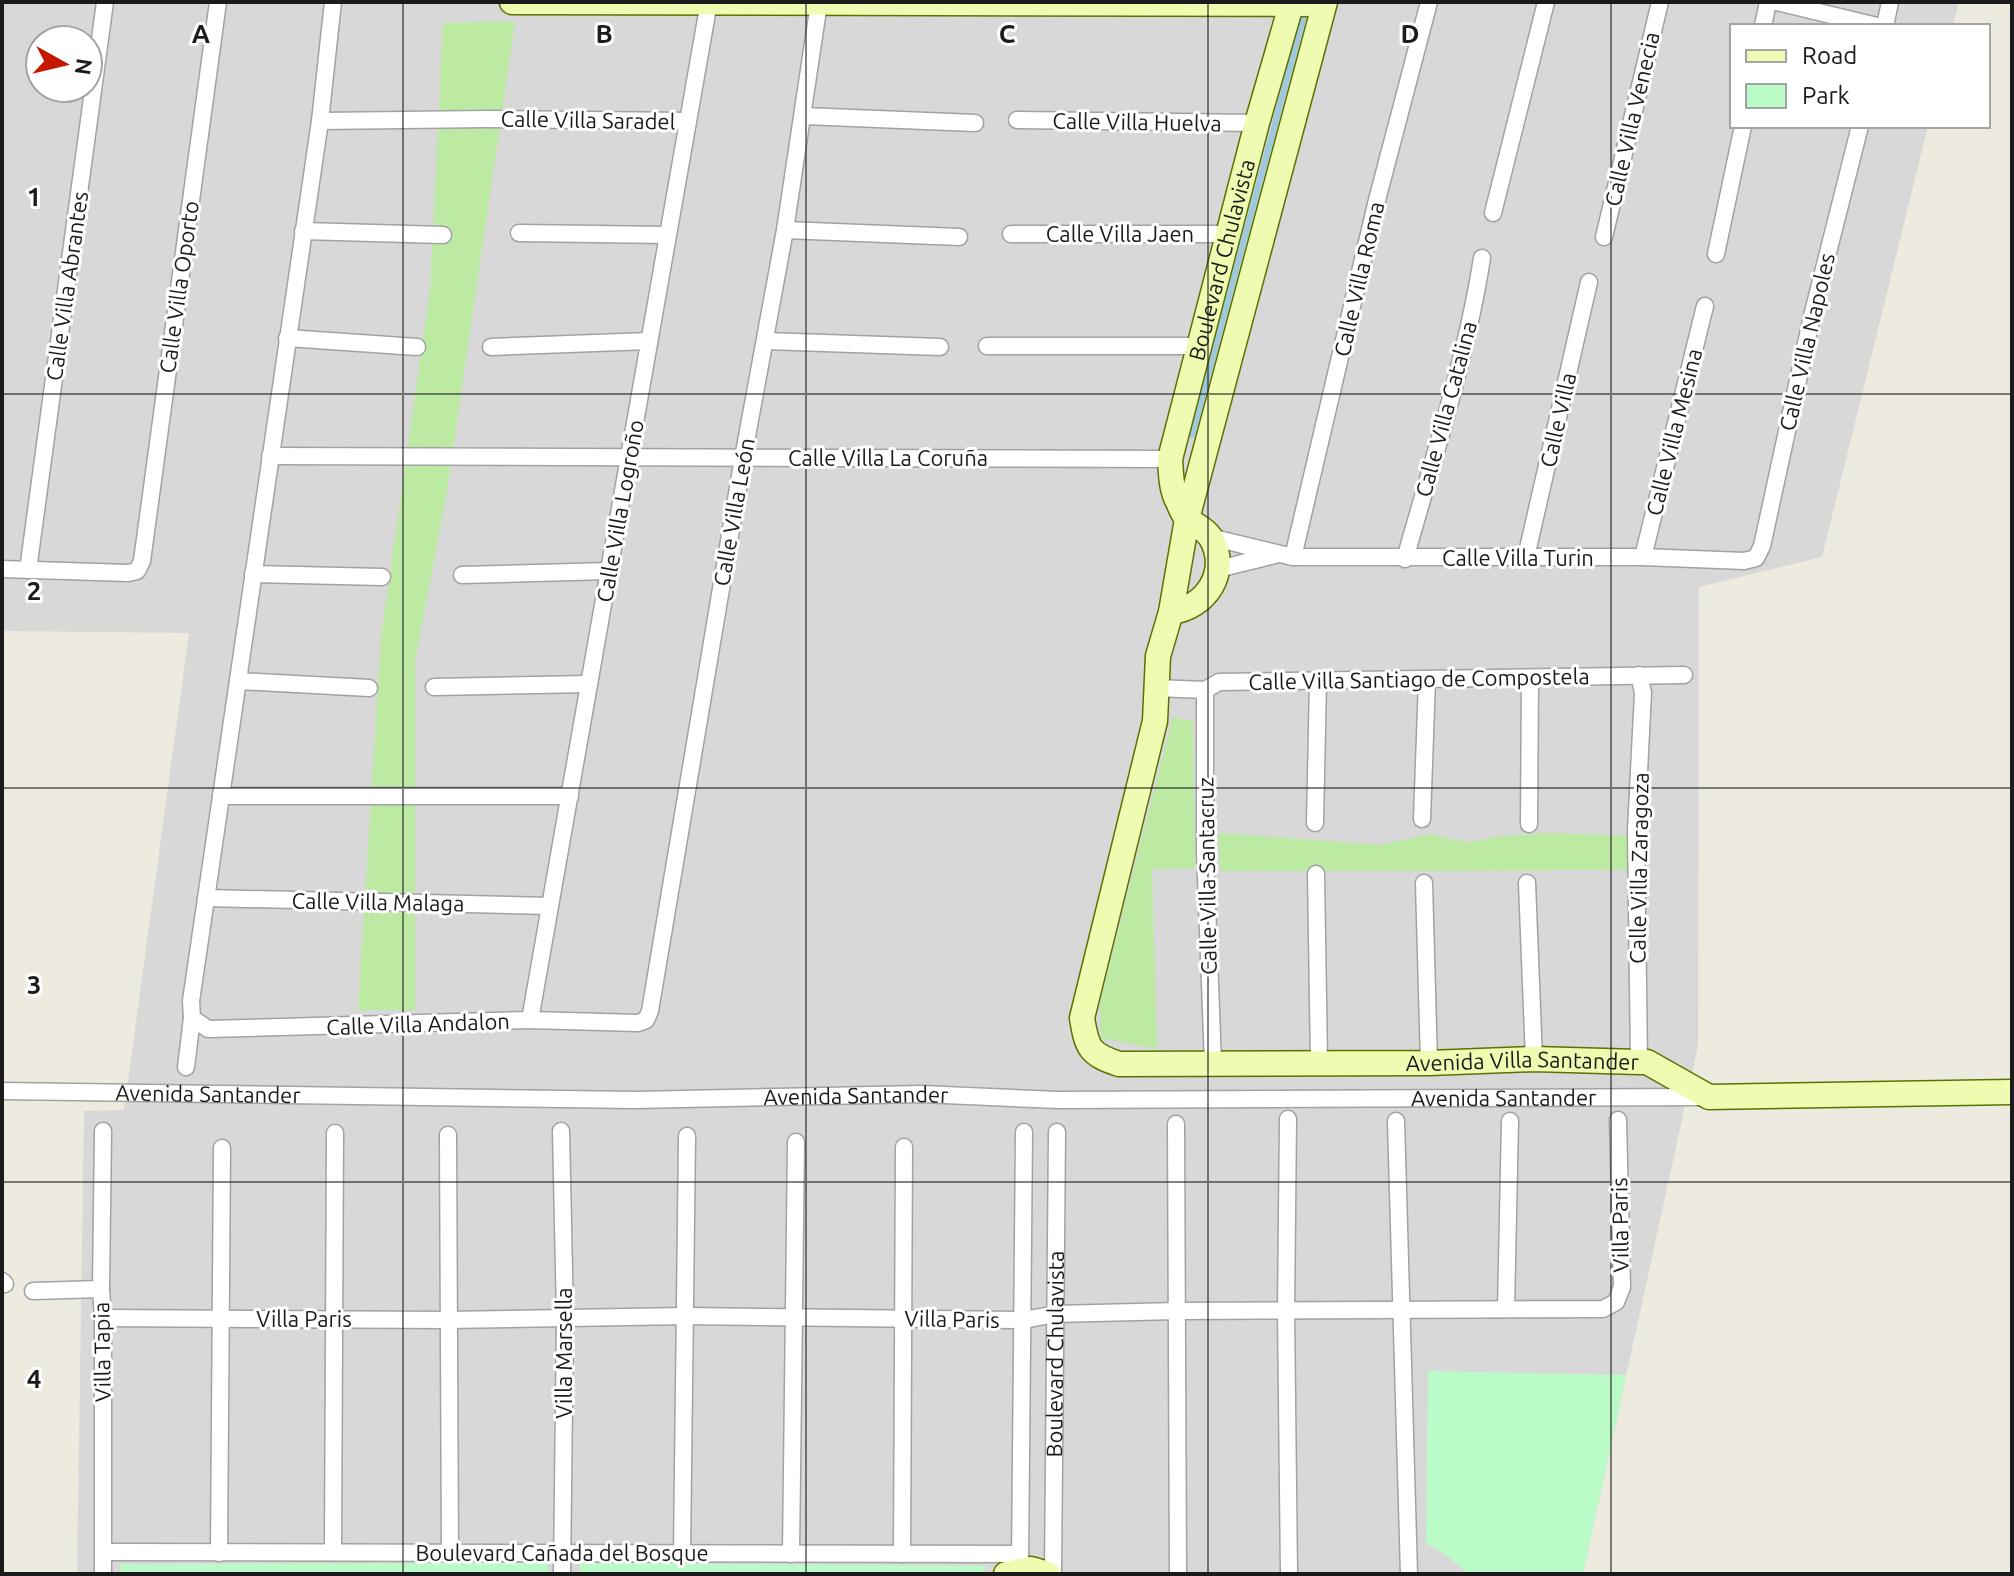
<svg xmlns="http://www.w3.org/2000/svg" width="2014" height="1576" font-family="Ubuntu,sans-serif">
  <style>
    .residential { fill: #d9d8d8; fill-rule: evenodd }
    .grass { fill: #bdeaa3 }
    .park { fill: #bafbc7 }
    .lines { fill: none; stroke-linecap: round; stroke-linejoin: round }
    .stream { stroke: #9fc7dd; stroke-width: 6 }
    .street-casing { stroke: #a2a2a2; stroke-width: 19 }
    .secondary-casing { stroke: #597302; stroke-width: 27 }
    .street { stroke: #fff; stroke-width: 16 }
    .secondary { stroke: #eefbb1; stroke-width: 24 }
    .grid { fill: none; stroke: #1b1b1b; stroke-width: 2; stroke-opacity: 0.55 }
    .labels { text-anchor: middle; stroke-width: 6; stroke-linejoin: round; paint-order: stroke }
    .street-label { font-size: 22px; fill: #1b1b1b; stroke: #fff }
    .grid-label { font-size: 26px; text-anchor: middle; font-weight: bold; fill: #1b1b1b; stroke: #fff; stroke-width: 6; stroke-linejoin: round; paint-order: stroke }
  </style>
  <rect width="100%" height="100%" fill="#edebe0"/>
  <path class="residential" d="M2 2H1959L1953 26H1732V126H1928L1822 557 1699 587 1698 1046 1583 1574H77L84 1111 124 1110 189 633 2 631ZM40 40H88V88H40Z"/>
  <g class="grass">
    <path d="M515 21 447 492 415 661V1010H358L381 637 430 290 443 23Z"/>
    <path d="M1173 717 1193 721 1195 868 1152 869 1157 1049 1101 1038 1100 1003Z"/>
    <path d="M1218 833 1381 845 1430 834 1469 843 1493 837 1548 833 1629 836 1630 870 1220 871Z"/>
  </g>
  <g class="park">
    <path d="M1428 1371 1626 1375 1583 1574H1468L1450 1558 1426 1543Z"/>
    <path d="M548 1563V1574H120L121 1564Z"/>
    <path d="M580 1563 987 1566 982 1574H580Z"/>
  </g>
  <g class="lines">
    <path class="stream" d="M1192 435 1304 15"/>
    <defs>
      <g id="street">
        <path d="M1777 2 1877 26"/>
        <path d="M1763 26 1768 2"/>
        <path d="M1885 26 1890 2"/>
        <path d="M804 116 975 123"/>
        <path d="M1017 120 1257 123"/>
        <path d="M320 121 487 119 688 121"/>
        <path d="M1493 213 1546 2"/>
        <path d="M785 230 959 237"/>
        <path d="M303 231 443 235"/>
        <path d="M519 233 668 235"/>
        <path d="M1011 234H1229"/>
        <path d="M1604 237 1660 2"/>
        <path d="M1716 254 1743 126"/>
        <path d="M287 338 417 347"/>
        <path d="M766 341 940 347"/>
        <path d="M987 346H1199"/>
        <path d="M491 347 649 341"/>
        <path d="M270 456 1170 459"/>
        <path d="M1210 537 1293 557H1643L1744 561 1756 558 1762 546 1812 316 1860 126"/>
        <path d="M1293 557 1376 204 1429 2"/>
        <path d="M1526 557 1589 282"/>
        <path d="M1643 557 1705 306"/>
        <path d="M1405 559C1433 459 1466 360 1482 258"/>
        <path d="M2 569 128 573 137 571 142 561 218 2"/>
        <path d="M1218 569 1275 555"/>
        <path d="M28 570 105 2"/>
        <path d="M253 574 382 577"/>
        <path d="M462 575 609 571"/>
        <path d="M238 681 369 688"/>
        <path d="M434 687 589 684"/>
        <path d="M1156 688 1205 690 1219 682 1684 675"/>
        <path d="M1205 690V851L1213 1063"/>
        <path d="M221 796H570"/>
        <path d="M1422 819 1427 680"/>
        <path d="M1315 823 1318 681"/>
        <path d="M1529 824 1530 678"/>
        <path d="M1316 874 1319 1062"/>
        <path d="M1424 883 1429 1063"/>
        <path d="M1527 883 1534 1059"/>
        <path d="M206 898 550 906"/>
        <path d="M192 1018 208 1029 530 1020 638 1023 646 1020 650 1011 743 458 785 230 819 3"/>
        <path d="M530 1020 709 2"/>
        <path d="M1639 1062 1636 830 1643 693 1639 675"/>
        <path d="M186 1067 192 1018 191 1001 320 121 333 2"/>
        <path id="s1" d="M2 1091 635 1100 922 1094 1058 1100 1704 1097"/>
        <path d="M1288 1119 1286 1311 1289 1574"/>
        <path d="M1396 1121 1409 1574"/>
        <path d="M1176 1124 1178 1574"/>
        <path d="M103 1131 101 1289 103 1318V1574"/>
        <path d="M561 1131 565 1317 562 1574"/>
        <path d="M448 1135 450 1553"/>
        <path d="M2 1281 5 1284"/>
        <path d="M33 1291 101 1289"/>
        <path d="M1506 1309 1510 1121"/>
        <path d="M103 1318 447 1320 686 1316 1024 1320 1055 1314 1177 1311 1603 1309 1616 1302 1622 1287 1618 1120"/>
        <path d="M104 1552 1020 1554"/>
        <path d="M333 1552 335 1133"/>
        <path d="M219 1553 222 1148"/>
        <path d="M682 1553 687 1136"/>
        <path d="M791 1554 796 1142"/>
        <path d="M902 1554 904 1147"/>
        <path d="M1020 1564 1024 1132"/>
        <path id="s2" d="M1053 1574 1057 1132"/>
      </g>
      <g id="secondary">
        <path d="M512 2 1324 4"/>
        <path id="s3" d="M1325 2 1187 519 1171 612 1158 656 1155 721 1082 1018C1087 1048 1089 1054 1119 1064L1429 1063 1534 1059 1639 1062H1647L1709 1097 2012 1092"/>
        <path id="s4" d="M1171 612C1206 608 1230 572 1211 538 1204 527 1195 526 1187 519 1184 515 1180 507 1178 502 1171 489 1171 474 1170 459L1257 123 1292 2"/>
        <path d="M1006 1574 1031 1569 1048 1574"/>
      </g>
    </defs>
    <use href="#street" class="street-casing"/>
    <use href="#secondary" class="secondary-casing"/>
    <use href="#street" class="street"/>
    <use href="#secondary" class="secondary"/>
  </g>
  <path class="grid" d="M403 2V1574M806 2V1574M1208 2V1574M1611 2V1574M2 394H2012M2 788H2012M2 1182H2012"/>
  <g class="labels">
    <g class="street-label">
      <text transform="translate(1632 119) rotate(-77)" y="8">Calle Villa Venecia</text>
      <text transform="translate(588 120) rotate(1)" y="8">Calle Villa Saradel</text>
      <text transform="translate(1137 122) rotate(1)" y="8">Calle Villa Huelva</text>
      <text x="1120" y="242">Calle Villa Jaen</text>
      <text dy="8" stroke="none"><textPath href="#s4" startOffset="400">Boulevard Chulavista</textPath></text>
      <text transform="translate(1359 279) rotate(-77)" y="8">Calle Villa Roma</text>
      <text transform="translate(67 286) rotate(-82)" y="8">Calle Villa Abrantes</text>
      <text transform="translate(179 287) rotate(-82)" y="8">Calle Villa Oporto</text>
      <text transform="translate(1807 342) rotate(-77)" y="8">Calle Villa Napoles</text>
      <text transform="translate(1446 409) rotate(-75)" y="8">Calle Villa Catalina</text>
      <text transform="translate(1558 420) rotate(-77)" y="8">Calle Villa</text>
      <text transform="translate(1674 432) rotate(-76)" y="8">Calle Villa Mesina</text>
      <text x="888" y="466">Calle Villa La Coruña</text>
      <text transform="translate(620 511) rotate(-80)" y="8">Calle Villa Logroño</text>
      <text transform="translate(734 512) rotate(-80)" y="8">Calle Villa León</text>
      <text x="1518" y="566">Calle Villa Turin</text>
      <text transform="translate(1419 679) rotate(-1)" y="8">Calle Villa Santiago de Compostela</text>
      <text transform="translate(1639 868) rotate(-89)" y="8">Calle Villa Zaragoza</text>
      <text transform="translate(1207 876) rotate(-91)" y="8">Calle Villa Santacruz</text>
      <text transform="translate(378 902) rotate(1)" y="8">Calle Villa Malaga</text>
      <text transform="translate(418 1024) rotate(-2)" y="8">Calle Villa Andalon</text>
      <text dy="8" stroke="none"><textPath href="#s3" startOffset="1514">Avenida Villa Santander</textPath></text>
      <text dy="8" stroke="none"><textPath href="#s1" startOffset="206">Avenida Santander</textPath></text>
      <text dy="8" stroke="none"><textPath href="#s1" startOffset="854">Avenida Santander</textPath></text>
      <text dy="8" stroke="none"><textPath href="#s1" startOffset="1502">Avenida Santander</textPath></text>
      <text transform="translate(1620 1225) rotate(-91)" y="8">Villa Paris</text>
      <text x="304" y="1327">Villa Paris</text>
      <text transform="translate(952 1319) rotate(1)" y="8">Villa Paris</text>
      <text transform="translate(102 1352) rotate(-91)" y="8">Villa Tapia</text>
      <text transform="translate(564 1353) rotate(-90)" y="8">Villa Marsella</text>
      <text dy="8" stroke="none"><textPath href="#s2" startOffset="220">Boulevard Chulavista</textPath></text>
      <text x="562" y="1561">Boulevard Cañada del Bosque</text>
    </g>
  </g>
  <g class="grid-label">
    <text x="201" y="43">A</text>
    <text x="604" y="43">B</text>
    <text x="1007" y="43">C</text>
    <text x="1410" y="43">D</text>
    <text x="34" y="206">1</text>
    <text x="34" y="600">2</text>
    <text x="34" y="994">3</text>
    <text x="34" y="1388">4</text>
  </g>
  <rect width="2014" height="1576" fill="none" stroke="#1b1b1b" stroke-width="8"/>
  <rect x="1730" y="24" width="260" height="104" fill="#ffffff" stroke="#a4a4a4" stroke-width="2"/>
  <rect x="1746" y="50" width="40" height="12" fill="#eefbb1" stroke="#a4a4a4" stroke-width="2"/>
  <text x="1802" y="64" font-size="24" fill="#1b1b1b">Road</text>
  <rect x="1746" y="84" width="40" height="24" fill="#bafbc7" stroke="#a4a4a4" stroke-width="2"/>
  <text x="1802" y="104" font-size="24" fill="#1b1b1b">Park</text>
  <g transform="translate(64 64) rotate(98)"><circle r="38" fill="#ffffff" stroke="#a4a4a4" stroke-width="2"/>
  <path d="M0-6L14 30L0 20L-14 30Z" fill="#c61800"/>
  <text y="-12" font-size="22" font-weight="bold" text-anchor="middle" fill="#1b1b1b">N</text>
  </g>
</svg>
